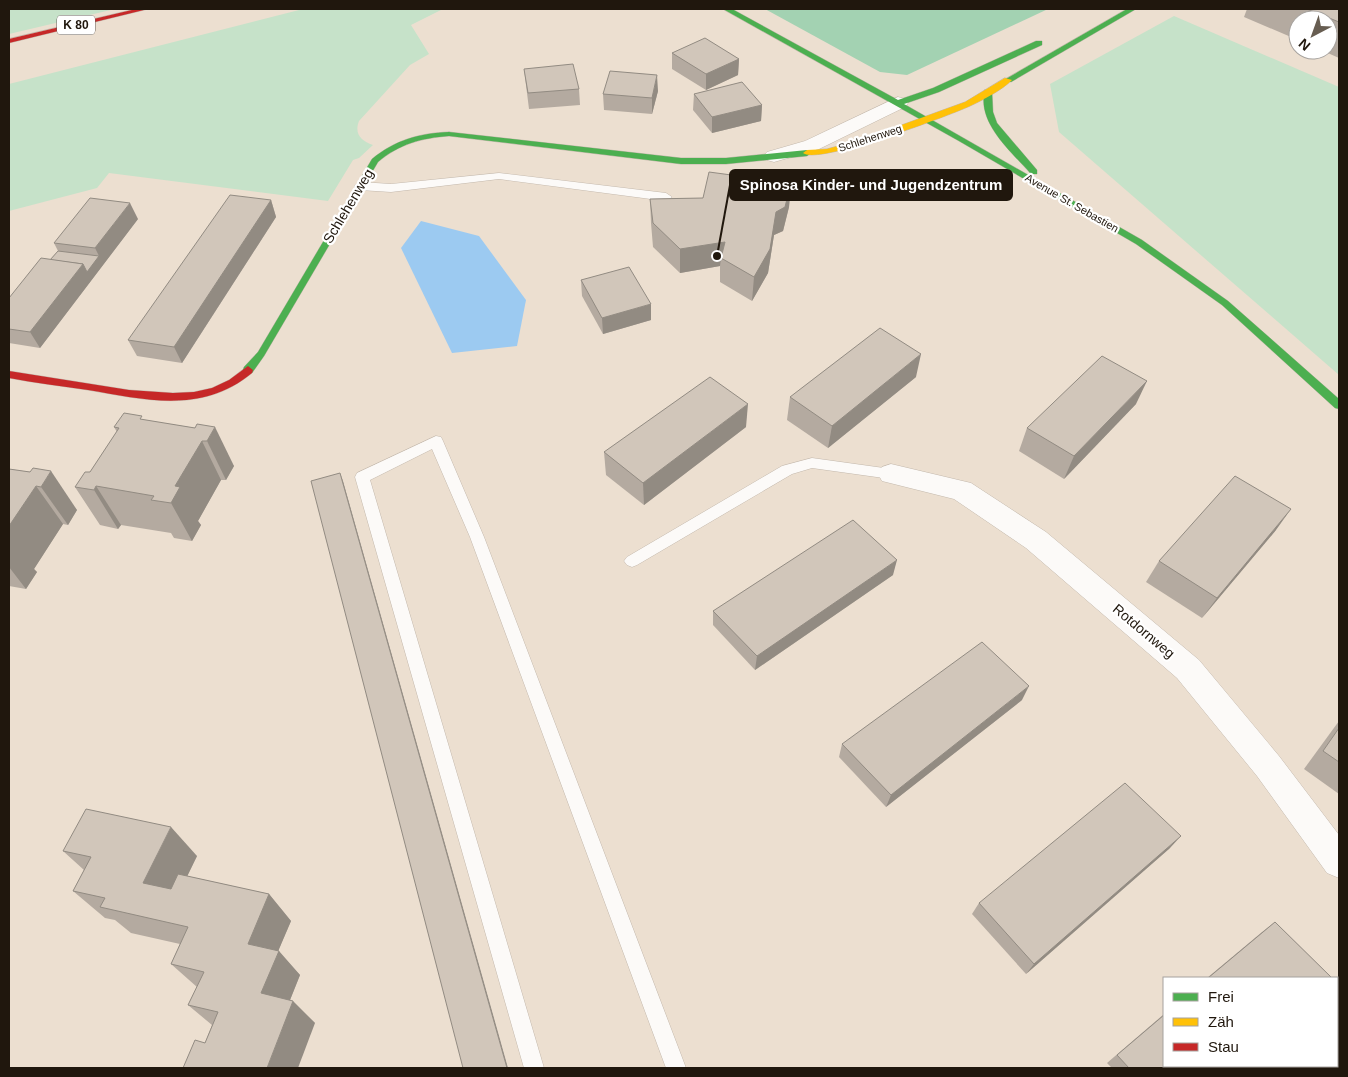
<svg xmlns="http://www.w3.org/2000/svg" width="1348" height="1077" font-family="Arial,sans-serif">
  <style>
    .green { fill: #c6e2c9 }
    .forest { fill: #a3d2b2 }
    .water { fill: #9ccaf1 }
    .lines { fill: none; stroke-linecap: round; stroke-linejoin: round }
    .lane-casing { stroke: #c3b8ac; stroke-width: 1 }
    .street-casing { stroke: #c3b8ac; stroke-width: 1 }
    .fast-casing { stroke: #c3b8ac; stroke-width: 1 }
    .slow-casing { stroke: #c3b8ac; stroke-width: 1 }
    .jam-casing { stroke: #c3b8ac; stroke-width: 1 }
    .lane { fill: #fcfaf8; fill-rule: evenodd }
    .street { fill: #fcfaf8; fill-rule: evenodd }
    .fast { fill: #4caf50; fill-rule: evenodd }
    .slow { fill: #ffc107; fill-rule: evenodd }
    .jam { fill: #c62828; fill-rule: evenodd }
    .wall { fill: #b4aaa0 }
    .shaded-wall { fill: #928b82 }
    .building { fill: #d1c6ba; stroke: #928b82 }
    .labels { text-anchor: middle; stroke-width: 4.5; stroke-linejoin: round; paint-order: stroke }
    .far-street-label { font-size: 11px; fill: #20170d; stroke: #fff }
    .shield { fill: #fff; stroke: #635d56; stroke-width: 1 }
    .shield-label { font-size: 12px; font-weight: bold; fill: #20170d }
    .street-label { font-size: 14px; fill: #20170d; stroke: #fff }
    .leader { fill: none; stroke: #20170d; stroke-width: 2 }
    .callout-dot { fill: #20170d; stroke: #fff; stroke-width: 2 }
    .callout { fill: #20170d; stroke: #20170d; stroke-width: 2 }
    .callout-label { font-size: 15px; text-anchor: middle; font-weight: bold; fill: #fff }
  </style>
  <rect width="100%" height="100%" fill="#ecdfd0"/>
  <g class="green">
    <path d="M9 9H115L9 34Z"/>
    <path d="M303 9H443L411 25 429 54 410 65 359 121C354 134 361 141 373 145L359 158 353 160 328 201 109 173 97 188 9 211V84Z"/>
    <path d="M1174 16 1339 87V375L1059 132 1050 84Z"/>
  </g>
  <path class="forest" d="M765 9H1048L907 75 880 72Z"/>
  <path class="water" d="M421 221 479 236 526 300 517 346 452 353 401 248Z"/>
  <g class="lines">
    <defs>
      <g id="lane">
        <path d="M499 173 666 193 672 197 666 201 499 179 391 192 360 190 354 186 360 182 391 184Z"/>
        <path d="M436 436 441 437 443 441 484 537 686 1068H666L470 537 432 449 370 480 544 1068H524L355 477 357 473Z"/>
        <path d="M812 458 891 469 896 470 898 474 896 478 891 479 812 468 792 474 637 565 632 567 627 565 624 561 627 557 782 466Z"/>
      </g>
      <g id="street">
        <path d="M898 97 905 99 908 103 905 107 819 149 774 162 767 160 764 156 767 152 805 141Z"/>
        <path d="M891 464 971 483 1046 532 1199 660 1279 756 1339 835V878L1327 873 1257 776 1177 678 1026 548 954 499 882 481 878 474 882 467Z"/>
      </g>
      <g id="fast">
        <path d="M723 9H732L898 100 933 88 1036 41H1042V45L939 92 904 104 1142 240 1228 301 1339 399V409L1335 408 1222 305 1136 244 959 141Z"/>
        <path d="M1127 9H1136L1011 82 1004 80Z"/>
        <path d="M985 90 992 92 993 112 997 123 1037 170V174H1031C1012 152 976 123 985 90Z"/>
        <path d="M449 132 681 158H726L807 150 811 153 807 156 726 164H681L449 136C422 138 399 144 378 162L264 356 252 373H244L243 370 244 367 258 352 372 159C395 140 420 133 449 132Z"/>
      </g>
      <path id="slow" d="M1005 78 1012 80C1002 90 983 100 970 106 948 116 818 165 803 153L807 150 827 149 863 139 965 102Z"/>
      <g id="jam">
        <path d="M136 9H148L9 43V39Z"/>
        <path d="M248 366 253 370 252 373C202 414 147 400 88 390 62 386 35 383 9 378V371L129 390 173 393 194 392 212 388 229 380Z"/>
      </g>
    </defs>
    <use href="#lane" class="lane-casing"/>
    <use href="#street" class="street-casing"/>
    <use href="#fast" class="fast-casing"/>
    <use href="#slow" class="slow-casing"/>
    <use href="#jam" class="jam-casing"/>
    <use href="#lane" class="lane"/>
    <use href="#street" class="street"/>
    <use href="#fast" class="fast"/>
    <use href="#slow" class="slow"/>
    <use href="#jam" class="jam"/>
  </g>
  <g class="wall">
    <path d="M1247 9H1339V58L1321 50H1328V20H1298V40L1244 17Z"/>
    <path d="M672 53 739 59 738 75 706 90 672 69Z"/>
    <path d="M524 69 579 89 580 105 529 109Z"/>
    <path d="M658 91 652 114 604 110 603 94Z"/>
    <path d="M694 94 762 105 761 121 712 133 693 110Z"/>
    <path d="M791 183 789 207 783 231 774 235 768 273 752 301 720 282V266L680 273 653 247 651 223 650 199 703 198Z"/>
    <path d="M271 200 276 217 182 363 137 356 128 340Z"/>
    <path d="M138 219 40 348 9 343V298L50 260 58 251 54 243Z"/>
    <path d="M581 280 651 320 603 334 582 296Z"/>
    <path d="M916 377 828 448 787 420 790 397Z"/>
    <path d="M1136 404 1064 479 1019 451 1027 428Z"/>
    <path d="M144 420 195 428 234 466 226 480H221L198 521 201 525 192 541 174 538 171 533 121 525 118 529 100 525 75 487 90 472 117 432 114 427Z"/>
    <path d="M746 427 644 505 606 475 604 452Z"/>
    <path d="M9 469 30 472 77 510 68 525 63 524 34 569 37 572 26 589 9 586Z"/>
    <path d="M1276 530 1202 618 1146 582 1159 561Z"/>
    <path d="M893 575 755 670 713 625V611Z"/>
    <path d="M1022 700 886 807 839 757 842 744Z"/>
    <path d="M1339 721V794L1304 769Z"/>
    <path d="M1170 848 1026 974 972 914 979 903Z"/>
    <path d="M63 851 197 856 187 876 269 894 291 921 278 951 300 975 290 1000 315 1023 205 1043 212 1025 188 1005 197 987 171 964 180 944 131 933 115 920 105 918 73 891 84 870Z"/>
    <path d="M1275 922 1332 978H1207L1262 932Z"/>
    <path d="M1164 1014V1066L1272 1068H1112L1107 1063Z"/>
  </g>
  <g class="shaded-wall">
    <path d="M739 59 738 75 706 90V74Z"/>
    <path d="M657 75 658 91 652 114V98Z"/>
    <path d="M762 105 761 121 712 133V117Z"/>
    <path d="M791 183 789 207 783 231 774 235 768 273 752 301 754 277 776 212Z"/>
    <path d="M271 200 276 217 182 363 174 347Z"/>
    <path d="M130 203 138 219 40 348 30 332 83 264 99 256 95 248Z"/>
    <path d="M725 242 721 258 720 266 680 273V249Z"/>
    <path d="M651 304V320L603 334 602 318Z"/>
    <path d="M921 354 916 377 828 448 832 426Z"/>
    <path d="M1147 381 1136 404 1064 479 1074 456Z"/>
    <path d="M748 404 746 427 644 505 643 483Z"/>
    <path d="M215 427 234 466 226 480 207 441Z"/>
    <path d="M202 441 221 480 198 521 201 525 192 541 171 503 175 486Z"/>
    <path d="M51 471 77 510 68 525 41 487Z"/>
    <path d="M340 473 343 481 508 1068H507Z"/>
    <path d="M36 486 63 524 34 569 37 572 26 589 9 567V526Z"/>
    <path d="M96 486 121 525 118 529 94 490Z"/>
    <path d="M1291 509 1276 530 1202 618 1217 598Z"/>
    <path d="M897 560 893 575 755 670 757 656Z"/>
    <path d="M1029 686 1022 700 886 807 891 795Z"/>
    <path d="M171 827 197 856 171 910 143 883Z"/>
    <path d="M1181 836 1170 848 1026 974 1034 964Z"/>
    <path d="M269 894 291 921 271 968 248 944Z"/>
    <path d="M279 951 300 975 284 1015 261 993Z"/>
    <path d="M293 1001 315 1023 298 1068H267Z"/>
  </g>
  <g class="building">
    <path d="M1307 9H1339V22Z"/>
    <path d="M705 38 739 59 706 74 672 53Z"/>
    <path d="M573 64 579 89 528 93 524 69Z"/>
    <path d="M610 71 657 75 652 98 603 94Z"/>
    <path d="M742 82 762 105 712 117 694 94Z"/>
    <path d="M709 172 791 183 785 207 776 212 770 249 754 277 721 258 725 242 680 249 653 223 650 199 703 198Z"/>
    <path d="M230 195 271 200 174 347 128 340Z"/>
    <path d="M90 198 130 203 95 248 54 243Z"/>
    <path d="M58 251 99 256 87 272 83 264 50 260Z"/>
    <path d="M41 258 83 264 30 332 9 329V298Z"/>
    <path d="M629 267 651 304 602 318 581 280Z"/>
    <path d="M880 328 921 354 832 426 790 397Z"/>
    <path d="M1102 356 1147 381 1074 456 1027 428Z"/>
    <path d="M710 377 748 404 643 483 604 452Z"/>
    <path d="M124 413 142 416 140 419 195 428 197 424 215 427 207 441H202L175 486 180 487 171 503 151 500 154 496 96 486 94 490 75 487 85 472H90L119 428 114 427Z"/>
    <path d="M33 468 51 471 41 487 36 486 9 526V469L30 472Z"/>
    <path d="M340 473 507 1068H463L311 481Z"/>
    <path d="M1235 476 1291 509 1217 598 1159 561Z"/>
    <path d="M853 520 897 560 757 656 713 611Z"/>
    <path d="M982 642 1029 686 891 795 842 744Z"/>
    <path d="M1339 728V762L1323 751Z"/>
    <path d="M1125 783 1181 836 1034 964 979 903Z"/>
    <path d="M86 809 171 827 143 883 171 889 178 874 269 894 248 944 279 951 261 993 293 1001 267 1068H183L195 1040 205 1043 218 1012 188 1005 204 972 171 964 188 927 100 907 105 898 73 891 91 857 63 851Z"/>
    <path d="M1275 922 1332 978H1208Z"/>
    <path d="M1337 983 1339 986V1006L1337 1008Z"/>
    <path d="M1164 1015V1066H1275L1272 1068H1129L1117 1055Z"/>
  </g>
  <g class="labels">
    <g class="far-street-label">
      <text transform="translate(870 138) rotate(-18)" y="4">Schlehenweg</text>
      <text transform="translate(1072 203) rotate(30)" y="4">Avenue St. Sebastien</text>
    </g>
    <rect class="shield" x="57" y="15.5" width="38" height="19" rx="4"/>
    <g class="shield-label">
      <text x="76" y="29">K 80</text>
    </g>
    <g class="street-label">
      <text transform="translate(348 206) rotate(-59)" y="5">Schlehenweg</text>
      <text transform="translate(1144 631) rotate(40)" y="5">Rotdornweg</text>
    </g>
  </g>
  <path class="leader" d="M717 256L730 185"/>
  <circle class="callout-dot" cx="717" cy="256" r="5"/>
  <rect class="callout" x="730" y="170" width="282" height="30" rx="5"/>
  <g class="callout-label">
    <text x="871" y="190">Spinosa Kinder- und Jugendzentrum</text>
  </g>
  <rect width="1348" height="1077" fill="none" stroke="#20170d" stroke-width="20"/>
  <rect x="1163" y="977" width="175" height="90" fill="#ffffff" stroke="#a6a29e"/>
  <rect x="1173" y="993" width="25" height="8" fill="#4caf50" stroke="#a6a29e"/>
  <text x="1208" y="1002" font-size="15" fill="#20170d">Frei</text>
  <rect x="1173" y="1018" width="25" height="8" fill="#ffc107" stroke="#a6a29e"/>
  <text x="1208" y="1027" font-size="15" fill="#20170d">Zäh</text>
  <rect x="1173" y="1043" width="25" height="8" fill="#c62828" stroke="#a6a29e"/>
  <text x="1208" y="1052" font-size="15" fill="#20170d">Stau</text>
  <g transform="translate(1313 35) rotate(221)"><circle r="24" fill="#ffffff" stroke="#a6a29e"/>
  <path d="M0-4L9 19L0 12L-9 19Z" fill="#675d51"/>
  <text y="-8" font-size="14" font-weight="bold" text-anchor="middle" fill="#20170d">N</text>
  </g>
</svg>
